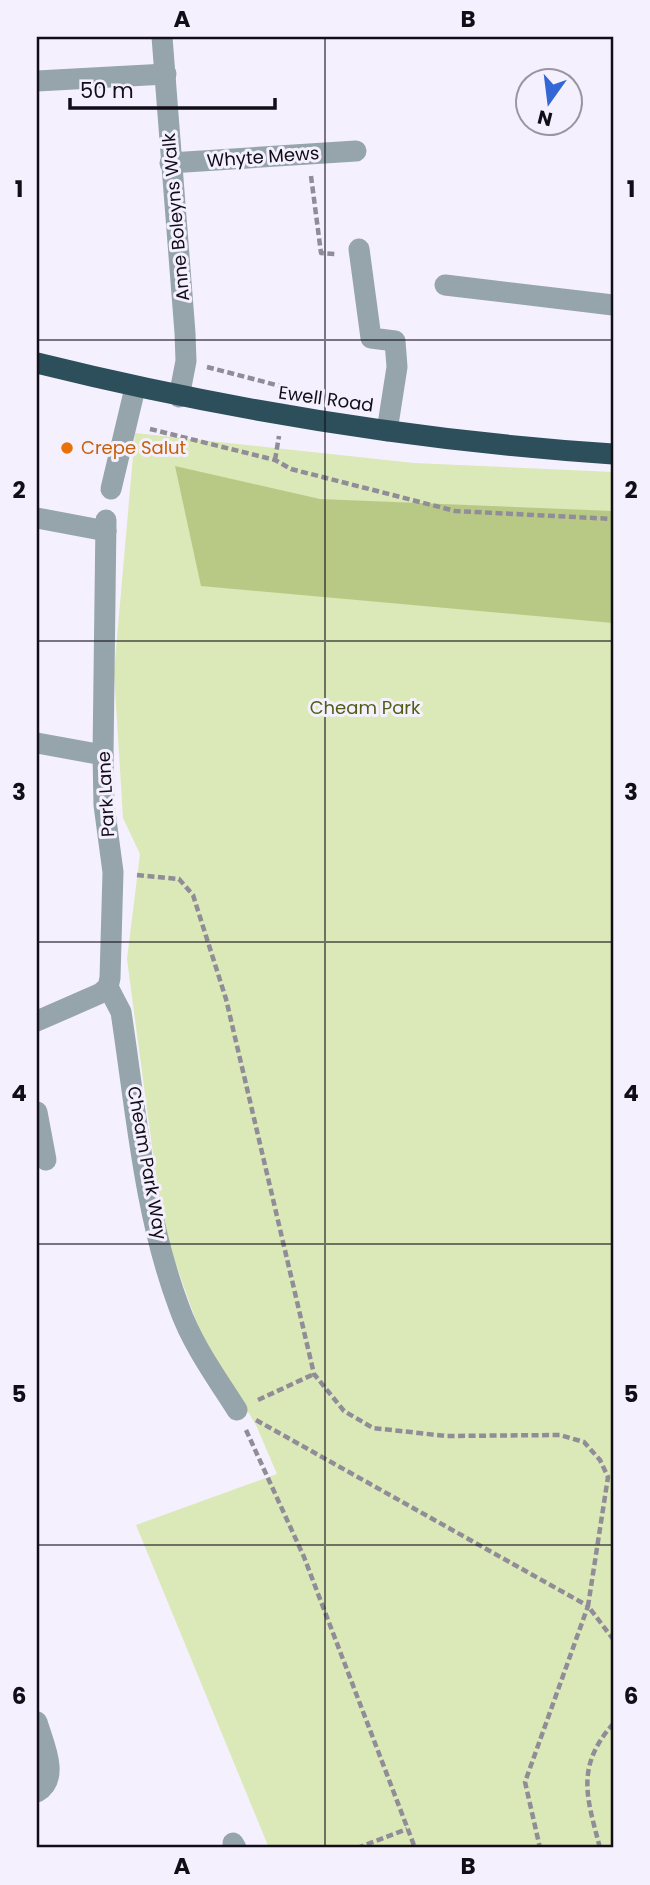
<svg xmlns="http://www.w3.org/2000/svg" width="650" height="1885" font-family="Poppins,sans-serif">
  <style>
    .green { fill: #dbe8b7 }
    .forest { fill: #b8c986 }
    .lines { fill: none; stroke-linecap: round; stroke-linejoin: round }
    .path { stroke: #918d98; stroke-width: 4.5; stroke-dasharray: 7 3.5; stroke-linecap: butt }
    .minor { stroke: #95a5ab; stroke-width: 21 }
    .highway { stroke: #2c4f5b; stroke-width: 21 }
    .grid { fill: none; stroke: #120e18; stroke-width: 2; stroke-opacity: 0.55 }
    .food-dot { fill: #e8710a; stroke: #f5f0fd; stroke-width: 2.5 }
    .labels { text-anchor: middle; stroke-width: 6; stroke-linejoin: round; paint-order: stroke }
    .street-label { font-size: 18px; fill: #120e18; stroke: #f5f0fd }
    .food-label { font-size: 18px; fill: #c56008; stroke: #f5f0fd; text-anchor: start }
    .park-label { font-size: 18px; fill: #505e14; stroke: #f5f0fd }
    .neatline { fill: none; stroke: #120e18; stroke-width: 2.5 }
    .grid-label { font-size: 23px; text-anchor: middle; font-weight: bold; fill: #120e18 }
  </style>
  <rect width="100%" height="100%" fill="#f5f0fd"/>
  <path class="green" d="M135 433 414 463 613 472V1848H269L136 1525 277 1474 256 1425 200 1332 163 1228 134 1012 127 959 140 854 123 818 114 672Z"/>
  <path class="forest" d="M175 466 320 499 613 511V623L201 586Z"/>
  <g class="lines">
    <g class="path">
      <path d="M311 176 321 253 335 254"/>
      <path d="M207 367 288 388 287 393"/>
      <path d="M150 429 275 460 291 469 455 511 613 519"/>
      <path d="M275 460 279 436"/>
      <path d="M137 875 179 879 193 895 226 999 314 1374 344 1411 373 1428 446 1436 560 1435 584 1442 600 1460 608 1477 588 1606 613 1639"/>
      <path d="M258 1400 314 1374"/>
      <path d="M256 1420 588 1606 525 1782 540 1848"/>
      <path d="M246 1430 304 1557 415 1848"/>
      <path d="M357 1848 407 1829"/>
      <path d="M600 1848C587 1798 575 1767 613 1724"/>
    </g>
    <g class="minor">
      <path d="M162 37 185 333 186 361 179 397"/>
      <path d="M37 81 166 74"/>
      <path d="M170 163 356 151"/>
      <path d="M359 249 371 338 395 341 397 367 387 431"/>
      <path d="M445 285 613 305"/>
      <path d="M111 489 135 388"/>
      <path d="M37 518 106 531"/>
      <path d="M37 743 103 755"/>
      <path d="M108 987 121 1012C136 1110 144 1214 179 1307 192 1344 216 1377 237 1410"/>
      <path d="M37 1021 101 993 108 987 110 978 113 872 104 805 103 755 106 520"/>
      <path d="M37 1112 46 1160"/>
      <path d="M37 1722C43 1743 61 1778 37 1792"/>
      <path d="M233 1843 236 1848"/>
    </g>
    <path class="highway" d="M37 363C227 410 418 441 613 454"/>
  </g>
  <path class="grid" d="M325 37V1848M37 340H613M37 641H613M37 942H613M37 1244H613M37 1545H613"/>
  <circle class="food-dot" cx="67" cy="448" r="7"/>
  <g class="labels">
    <g class="street-label">
      <text transform="translate(263 157) rotate(-4)" y="6">Whyte Mews</text>
      <text transform="translate(176 217) rotate(-95)" y="6">Anne Boleyns Walk</text>
      <text transform="translate(326 399) rotate(8)" y="6">Ewell Road</text>
      <text transform="translate(106 794) rotate(-93)" y="6">Park Lane</text>
      <text transform="translate(147 1163) rotate(80)" y="6">Cheam Park Way</text>
    </g>
    <g class="food-label">
      <text x="81" y="454">Crepe Salut</text>
    </g>
    <g class="park-label">
      <text x="365" y="714">Cheam Park</text>
    </g>
  </g>
  <rect width="650" height="1885" fill="none" stroke="#f5f0fd" stroke-width="77"/>
  <g transform="translate(549 102) rotate(194)"><circle r="33" fill="#f5f0fd" stroke="#9a96a1" stroke-width="2"/>
  <path d="M0-5L12 26L0 18L-12 26Z" fill="#3267d5"/>
  <text y="-10" font-size="19" font-weight="bold" text-anchor="middle" fill="#120e18">N</text>
  </g>
  <path d="M70 98v10h205v-10" fill="none" stroke="#120e18" stroke-width="3.5"/>
  <text x="80" y="98" font-size="21" fill="#120e18" stroke="#f5f0fd" stroke-width="5" paint-order="stroke">50 m</text>
  <rect x="38" y="38" width="574" height="1808" class="neatline"/>
  <g class="grid-label">
    <text x="182" y="27">A</text>
    <text x="468" y="27">B</text>
    <text x="19" y="197">1</text>
    <text x="631" y="197">1</text>
    <text x="19" y="498">2</text>
    <text x="631" y="498">2</text>
    <text x="19" y="800">3</text>
    <text x="631" y="800">3</text>
    <text x="19" y="1101">4</text>
    <text x="631" y="1101">4</text>
    <text x="19" y="1402">5</text>
    <text x="631" y="1402">5</text>
    <text x="19" y="1704">6</text>
    <text x="631" y="1704">6</text>
    <text x="182" y="1874">A</text>
    <text x="468" y="1874">B</text>
  </g>
</svg>
